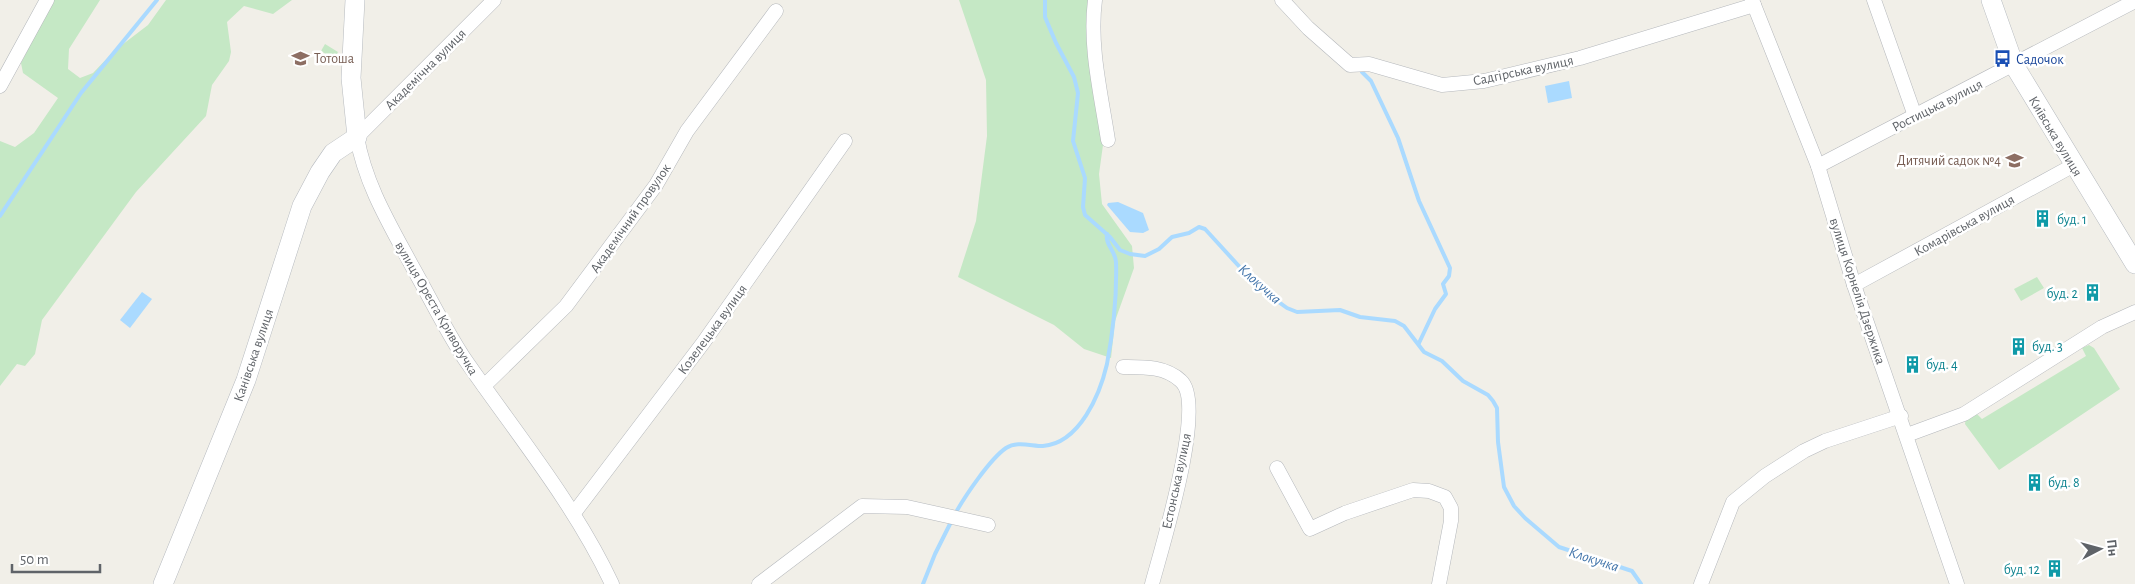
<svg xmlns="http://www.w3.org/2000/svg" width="2135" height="584" font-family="'Alegreya Sans',sans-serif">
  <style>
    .green { fill: #c5e8c5 }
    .water { fill: #aadaff }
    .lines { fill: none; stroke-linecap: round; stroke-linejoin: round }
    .stream { stroke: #aadaff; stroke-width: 4 }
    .street-casing { stroke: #b5b8bc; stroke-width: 15 }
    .secondary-casing { stroke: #b6babf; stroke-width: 20 }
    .street { stroke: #fff; stroke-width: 14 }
    .secondary { stroke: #fff; stroke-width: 19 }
    .labels { text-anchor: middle; stroke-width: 5; stroke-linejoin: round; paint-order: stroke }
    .education-label { font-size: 14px; fill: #785e54; stroke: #fff; text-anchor: start }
    .transit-label { font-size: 14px; fill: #164399; stroke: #fff; text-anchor: start }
    .street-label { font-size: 14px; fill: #5f6368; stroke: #fff }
    .culture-label { font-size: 14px; fill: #0d838f; stroke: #fff; text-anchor: start }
    .water-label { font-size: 15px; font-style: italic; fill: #4174aa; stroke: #fff }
  </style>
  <rect width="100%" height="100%" fill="#f1efe8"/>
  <g class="green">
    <path d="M53 0H100L69 49 68 69 80 78 93 73 114 51 148 25 166 0H292L273 14 244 6 227 22 231 52 229 61 212 85 206 116 136 192 42 320 35 354 25 366 17 364 0 386V141L15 147 34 133 58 98 23 73 21 63Z"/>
    <path d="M959 0H1096L1103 145 1099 174 1102 204 1132 246 1134 268 1115 321 1111 358 1084 349 1054 325 958 277 976 221 987 136 986 80Z"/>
    <path d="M325 44 338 52 334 59 321 51Z"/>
    <path d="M2037 277 2044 288 2021 301 2014 289Z"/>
    <path d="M2089 345 2094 348 2120 389 1999 470 1965 424 1966 418 1975 412 1982 419 2086 356 2082 348Z"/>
  </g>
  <g class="water">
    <path d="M1569 81 1572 98 1548 103 1545 86Z"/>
    <path d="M1118 202 1143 213 1149 230 1143 233 1130 232 1107 205 1108 203Z"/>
    <path d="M142 292 152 299 130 328 120 320Z"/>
  </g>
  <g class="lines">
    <g class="stream">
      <path d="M1045 0V17L1056 43 1074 77 1078 93 1073 141 1085 178 1083 207 1085 215 1110 237 1120 250 1130 254 1145 256 1159 249 1172 237 1189 233 1199 227 1205 229 1258 287 1287 308 1297 312 1340 310 1360 317 1395 321 1404 326 1424 352 1442 361 1463 381 1488 395 1493 401 1497 408 1498 442 1504 487 1514 506 1525 518 1559 547 1632 571 1641 584"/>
      <path d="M1362 72 1371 81 1398 138 1419 201 1450 268 1449 276 1443 284 1446 294 1435 309 1419 343"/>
      <path d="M0 216 81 93 157 0"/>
      <path d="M955 514C965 496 990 459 1006 448 1017 441 1031 446 1043 446 1080 443 1100 394 1107 364 1113 332 1117 295 1116 262 1116 252 1105 245 1107 234"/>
      <path d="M923 584 935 554 952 520"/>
    </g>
    <defs>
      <g id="street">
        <path d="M494 0 357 137C365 184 390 225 412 266 429 296 445 329 464 358 515 432 574 503 612 584"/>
        <path d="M1095 0C1089 46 1101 94 1108 140"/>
        <path d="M1282 0 1308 28 1350 65 1369 64 1442 85 1484 81 1580 58 1754 5"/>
        <path d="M1752 0 1818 166 1854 285 1957 584"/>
        <path d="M1874 0 1915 116"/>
        <path d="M0 86 47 0"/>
        <path d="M1818 166 2135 1"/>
        <path d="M1854 285 2074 165"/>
        <path d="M1123 367C1143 367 1165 366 1181 381 1207 404 1161 550 1152 584"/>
        <path d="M484 386 566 306 656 185 687 131 776 11"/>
        <path d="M1907 435 1964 414 2102 327 2135 312"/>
        <path d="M1277 468 1310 529 1345 513 1413 490 1429 491 1445 497 1451 508V521L1439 584"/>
        <path d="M574 513 703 343 845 141"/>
        <path d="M759 584 862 506 907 507 988 525"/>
        <path d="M1701 584 1733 502 1765 476 1804 451 1825 441 1901 416"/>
      </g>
      <g id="secondary">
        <path d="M1991 0 2014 65 2135 264"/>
        <path d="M163 584 246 380 302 206 320 172 333 153 357 137 351 78 355 0"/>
      </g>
    </defs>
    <use href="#street" class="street-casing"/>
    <use href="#secondary" class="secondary-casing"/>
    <use href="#street" class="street"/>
    <use href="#secondary" class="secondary"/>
  </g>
  <defs>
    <symbol id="school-bare" viewBox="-9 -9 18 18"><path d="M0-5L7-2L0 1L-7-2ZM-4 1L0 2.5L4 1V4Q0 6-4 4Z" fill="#8d6e63" stroke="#fff" stroke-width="2.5" paint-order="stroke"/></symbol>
    <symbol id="bus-bare" viewBox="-9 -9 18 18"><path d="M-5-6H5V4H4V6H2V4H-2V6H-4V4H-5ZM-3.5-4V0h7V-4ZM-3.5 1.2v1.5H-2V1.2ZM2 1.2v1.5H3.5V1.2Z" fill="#1a4fb4" stroke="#fff" stroke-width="2.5" paint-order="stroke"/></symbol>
    <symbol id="building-bare" viewBox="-9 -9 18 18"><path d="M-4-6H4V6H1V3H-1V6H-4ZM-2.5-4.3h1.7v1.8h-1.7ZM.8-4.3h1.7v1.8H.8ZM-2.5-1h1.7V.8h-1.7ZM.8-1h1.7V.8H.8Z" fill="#0f9aa8" stroke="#fff" stroke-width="2.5" paint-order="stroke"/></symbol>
  </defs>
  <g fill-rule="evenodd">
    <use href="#school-bare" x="288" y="46" width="25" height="25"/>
    <use href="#bus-bare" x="1990" y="46" width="25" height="25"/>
    <use href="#school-bare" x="2002" y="148" width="25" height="25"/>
    <use href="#building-bare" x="2030" y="206" width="25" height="25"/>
    <use href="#building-bare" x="2080" y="280" width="25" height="25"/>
    <use href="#building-bare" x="2006" y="334" width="25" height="25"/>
    <use href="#building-bare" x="1900" y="352" width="25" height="25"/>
    <use href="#building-bare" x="2022" y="470" width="25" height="25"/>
    <use href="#building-bare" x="2042" y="556" width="25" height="25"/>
  </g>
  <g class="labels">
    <g class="education-label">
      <text x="314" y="63">Тотоша</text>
      <text x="2001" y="165" text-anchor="end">Дитячий садок №4</text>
    </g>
    <g class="transit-label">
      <text x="2016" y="64">Садочок</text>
    </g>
    <g class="street-label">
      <text transform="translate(425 69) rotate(-45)" y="5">Академічна вулиця</text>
      <text transform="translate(1523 70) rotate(-12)" y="5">Садгірська вулиця</text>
      <text transform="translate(1937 105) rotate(-27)" y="5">Ростицька вулиця</text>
      <text transform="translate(2056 136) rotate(59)" y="5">Київська вулиця</text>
      <text transform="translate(630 218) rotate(-55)" y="5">Академічний провулок</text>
      <text transform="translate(1964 225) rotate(-29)" y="5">Комарівська вулиця</text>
      <text transform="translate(1858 291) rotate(72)" y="5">вулиця Корнелія Дзержика</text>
      <text transform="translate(437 308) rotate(60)" y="5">вулиця Ореста Криворучка</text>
      <text transform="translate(712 329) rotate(-54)" y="5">Козелецька вулиця</text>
      <text transform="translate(253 355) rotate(-71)" y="5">Канівська вулиця</text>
      <text transform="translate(1176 481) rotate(-78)" y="5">Естонська вулиця</text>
    </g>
    <g class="culture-label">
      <text x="2057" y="224">буд. 1</text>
      <text x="2078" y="298" text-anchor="end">буд. 2</text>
      <text x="2032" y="351">буд. 3</text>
      <text x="1926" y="369">буд. 4</text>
      <text x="2048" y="487">буд. 8</text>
      <text x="2040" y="574" text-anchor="end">буд. 12</text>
    </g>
    <g class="water-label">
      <text transform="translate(1260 284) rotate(42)" y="5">Клокучка</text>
      <text transform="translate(1594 559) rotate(18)" y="5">Клокучка</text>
    </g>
  </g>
  <g transform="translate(2100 549) rotate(84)" stroke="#ffffff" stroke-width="4" paint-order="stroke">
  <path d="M0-4L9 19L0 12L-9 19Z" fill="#5f6368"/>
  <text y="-8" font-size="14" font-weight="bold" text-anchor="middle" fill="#5f6368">Пн</text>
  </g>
  <path d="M12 564v8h88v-8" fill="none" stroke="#5f6368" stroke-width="2.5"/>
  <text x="20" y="564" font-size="15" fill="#5f6368" stroke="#ffffff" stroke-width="4" paint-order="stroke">50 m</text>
</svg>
